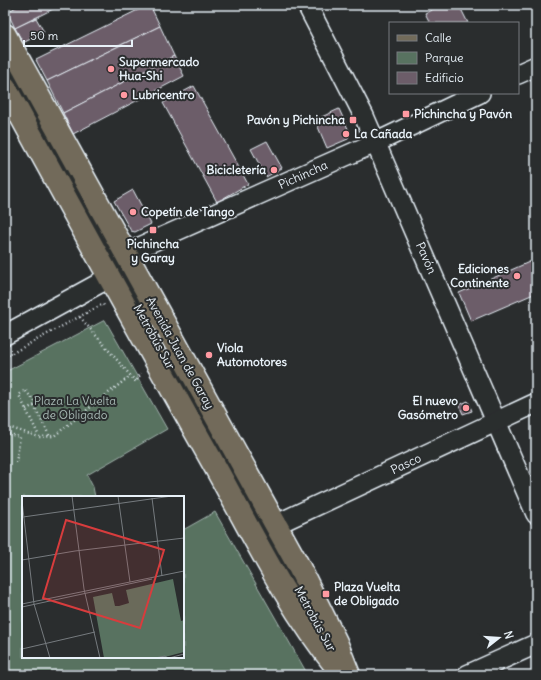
<svg xmlns="http://www.w3.org/2000/svg" width="541" height="680" font-family="Delius,sans-serif">
  <style>
    .green { fill: #587260; stroke: #a0b2ac }
    .building { fill: #6c5d69; stroke: #e8f1f8 }
    .lines { fill: none; stroke-linecap: round; stroke-linejoin: round }
    .minor-casing { stroke: #e8f1f8; stroke-width: 22 }
    .major-casing { stroke: #e8f1f8; stroke-width: 25 }
    .path { stroke: #e8f1f8; stroke-width: 2.5; stroke-dasharray: 1 3; stroke-linecap: butt }
    .minor { stroke: #2a2d2e; stroke-width: 19 }
    .major { stroke: #726b5a; stroke-width: 22 }
    .poi-dot { fill: #ff9aa2; stroke: #2a2d2e; stroke-width: 1.5 }
    .labels { text-anchor: middle; stroke-width: 4; stroke-linejoin: round; paint-order: stroke }
    .poi-label { font-size: 12px; font-weight: bold; fill: #e8f1f8; stroke: #2a2d2e; text-anchor: start }
    .street-label { font-size: 12px; fill: #e8f1f8; stroke: #2a2d2e }
    .park-label { font-size: 12px; fill: #a7b8b4; stroke: #2a2d2e }
    .inset-road { fill: none; stroke: #767b7f; stroke-width: 1 }
    .view { fill: #d83c3d; fill-opacity: 0.15; stroke: #d83c3d; stroke-width: 2 }
    .inset-edge { fill: none; stroke: #e8f1f8; stroke-width: 2 }
  </style>
  <rect width="100%" height="100%" fill="#2a2d2e"/>
  <filter id="ink" filterUnits="userSpaceOnUse"><feTurbulence type="fractalNoise" baseFrequency=".025" numOctaves="2"/><feDisplacementMap in="SourceGraphic" scale="8" xChannelSelector="R" yChannelSelector="G"/><feConvolveMatrix kernelMatrix="1 2 1 2 8 2 1 2 1" color-interpolation-filters="sRGB"/></filter>
  <g filter="url(#ink)">
    <path class="green" d="M105 320 167 429 87 475 93 487 95 497H23V657H183V530L215 512 308 675H5V372Z"/>
    <g class="building">
      <path d="M20 5H61L15 28 7 12Z"/>
      <path d="M148 5H150L160 26 47 81 36 60Z"/>
      <path d="M442 5H459L468 23H430L425 13Z"/>
      <path d="M36 18 44 32 23 43 15 28Z"/>
      <path d="M160 26 174 56 63 113 47 81Z"/>
      <path d="M174 56 184 76 73 134 63 113Z"/>
      <path d="M194 86 248 184 217 202 163 103Z"/>
      <path d="M339 109 349 131 348 139 327 148 315 120Z"/>
      <path d="M267 141 282 168 266 177 251 149Z"/>
      <path d="M133 190 151 224 135 232 131 231 114 201Z"/>
      <path d="M536 259V293L471 321 459 293Z"/>
      <path d="M468 401 472 411 463 414 459 405Z"/>
    </g>
    <g class="lines">
      <defs>
        <g id="minor">
          <path d="M307 5 364 116 536 514"/>
          <path d="M5 58 111 251 137 305"/>
          <path d="M518 74 536 66"/>
          <path d="M5 335 98 284 140 247 375 143 480 93"/>
          <path d="M172 369 204 422 305 601"/>
          <path d="M275 525 536 403"/>
          <path d="M467 675 536 644"/>
        </g>
        <g id="major">
          <path d="M5 35 298 565 336 642 349 675"/>
          <path d="M5 87C73 212 142 337 212 461 251 531 287 606 338 669"/>
        </g>
      </defs>
      <use href="#minor" class="minor-casing"/>
      <use href="#major" class="major-casing"/>
      <g class="path">
        <path d="M80 317 136 382 141 373"/>
        <path d="M5 357 103 304 104 306"/>
        <path d="M34 406 50 437"/>
        <path d="M26 409 37 404 25 390 19 395 39 436"/>
        <path d="M5 426 39 437 54 436 130 376"/>
        <path d="M5 433 20 437 16 463"/>
      </g>
      <use href="#minor" class="minor"/>
      <use href="#major" class="major"/>
    </g>
  </g>
  <g class="poi-dot">
    <circle cx="111" cy="69" r="4"/>
    <circle cx="124" cy="95" r="4"/>
    <rect x="402" y="110" width="8" height="8" rx="2"/>
    <rect x="349" y="116" width="8" height="8" rx="2"/>
    <circle cx="346" cy="134" r="4"/>
    <circle cx="274" cy="170" r="4"/>
    <circle cx="133" cy="212" r="4"/>
    <rect x="149" y="226" width="8" height="8" rx="2"/>
    <circle cx="517" cy="276" r="4"/>
    <circle cx="209" cy="355" r="4"/>
    <circle cx="466" cy="408" r="4"/>
    <rect x="322" y="590" width="8" height="8" rx="2"/>
  </g>
  <g class="labels">
    <g class="poi-label">
      <text x="119" y="66">Supermercado<tspan x="119" dy="14">Hua-Shi</tspan></text>
      <text x="132" y="99">Lubricentro</text>
      <text x="414" y="118">Pichincha y Pavón</text>
      <text x="345" y="124" text-anchor="end">Pavón y Pichincha</text>
      <text x="354" y="138">La Cañada</text>
      <text x="266" y="174" text-anchor="end">Bicicletería</text>
      <text x="141" y="216">Copetín de Tango</text>
      <text x="153" y="248" text-anchor="middle">Pichincha<tspan x="153" dy="14">y Garay</tspan></text>
      <text x="509" y="273" text-anchor="end">Ediciones<tspan x="509" dy="14">Continente</tspan></text>
      <text x="217" y="352">Viola<tspan x="217" dy="14">Automotores</tspan></text>
      <text x="458" y="405" text-anchor="end">El nuevo<tspan x="458" dy="14">Gasómetro</tspan></text>
      <text x="334" y="591">Plaza Vuelta<tspan x="334" dy="14">de Obligado</tspan></text>
    </g>
    <g class="street-label">
      <text transform="translate(303 175) rotate(-24)" y="4">Pichincha</text>
      <text transform="translate(426 258) rotate(66)" y="4">Pavón</text>
      <text transform="translate(154 337) rotate(61)" y="4">Metrobús Sur</text>
      <text transform="translate(180 353) rotate(61)" y="4">Avenida Juan de Garay</text>
      <text transform="translate(406 464) rotate(-25)" y="4">Pasco</text>
      <text transform="translate(315 619) rotate(61)" y="4">Metrobús Sur</text>
    </g>
    <g class="park-label">
      <text x="75" y="405">Plaza La Vuelta<tspan x="75" dy="14">de Obligado</tspan></text>
    </g>
  </g>
  <g transform="translate(22 496)">
    <rect width="162" height="162" fill="#2a2d2e"/>
    <path d="M151 83 159 125 162 124V156L139 162H82L71 101 90 97 93 110H97L107 107 104 94Z" fill="#587260"/>
    <path class="inset-road" d="M50 0 62 93 78 162M96 0 108 86M130 2 140 80M0 5 12 108 28 162M1 21 150 0M0 64 53 55 162 42M0 108 162 75M0 111 130 83M0 153 73 136M133 162 143 160 146 162M147 162 162 158"/>
    <path class="view" d="M44 24 142 54 118 132 21 102Z"/>
    <rect width="162" height="162" class="inset-edge"/>
  </g>
  <rect width="541" height="680" fill="none" stroke="#2a2d2e" stroke-width="20"/>
  <rect x="10" y="10" width="521" height="660" fill="none" stroke="#e8f1f8" stroke-width="1.5" filter="url(#ink)"/>
  <rect x="389" y="22" width="130" height="72" fill="#2a2d2e" stroke="#767b7f"/>
  <rect x="397" y="35" width="20" height="6" fill="#726b5a" stroke="#767b7f"/>
  <text x="425" y="42" font-size="12" fill="#e8f1f8">Calle</text>
  <rect x="397" y="52" width="20" height="12" fill="#587260" stroke="#767b7f"/>
  <text x="425" y="62" font-size="12" fill="#e8f1f8">Parque</text>
  <rect x="397" y="72" width="20" height="12" fill="#6c5d69" stroke="#767b7f"/>
  <text x="425" y="82" font-size="12" fill="#e8f1f8">Edificio</text>
  <g transform="translate(499 638) rotate(73)" stroke="#2a2d2e" stroke-width="3" paint-order="stroke">
  <path d="M0-3L7 15L0 10L-7 15Z" fill="#e8f1f8"/>
  <text y="-6" font-size="11" font-weight="bold" text-anchor="middle" fill="#e8f1f8">N</text>
  </g>
  <path d="M24 40v6h108v-6" fill="none" stroke="#e8f1f8" stroke-width="2"/>
  <text x="30" y="40" font-size="12" fill="#e8f1f8" stroke="#2a2d2e" stroke-width="3" paint-order="stroke">50 m</text>
</svg>
